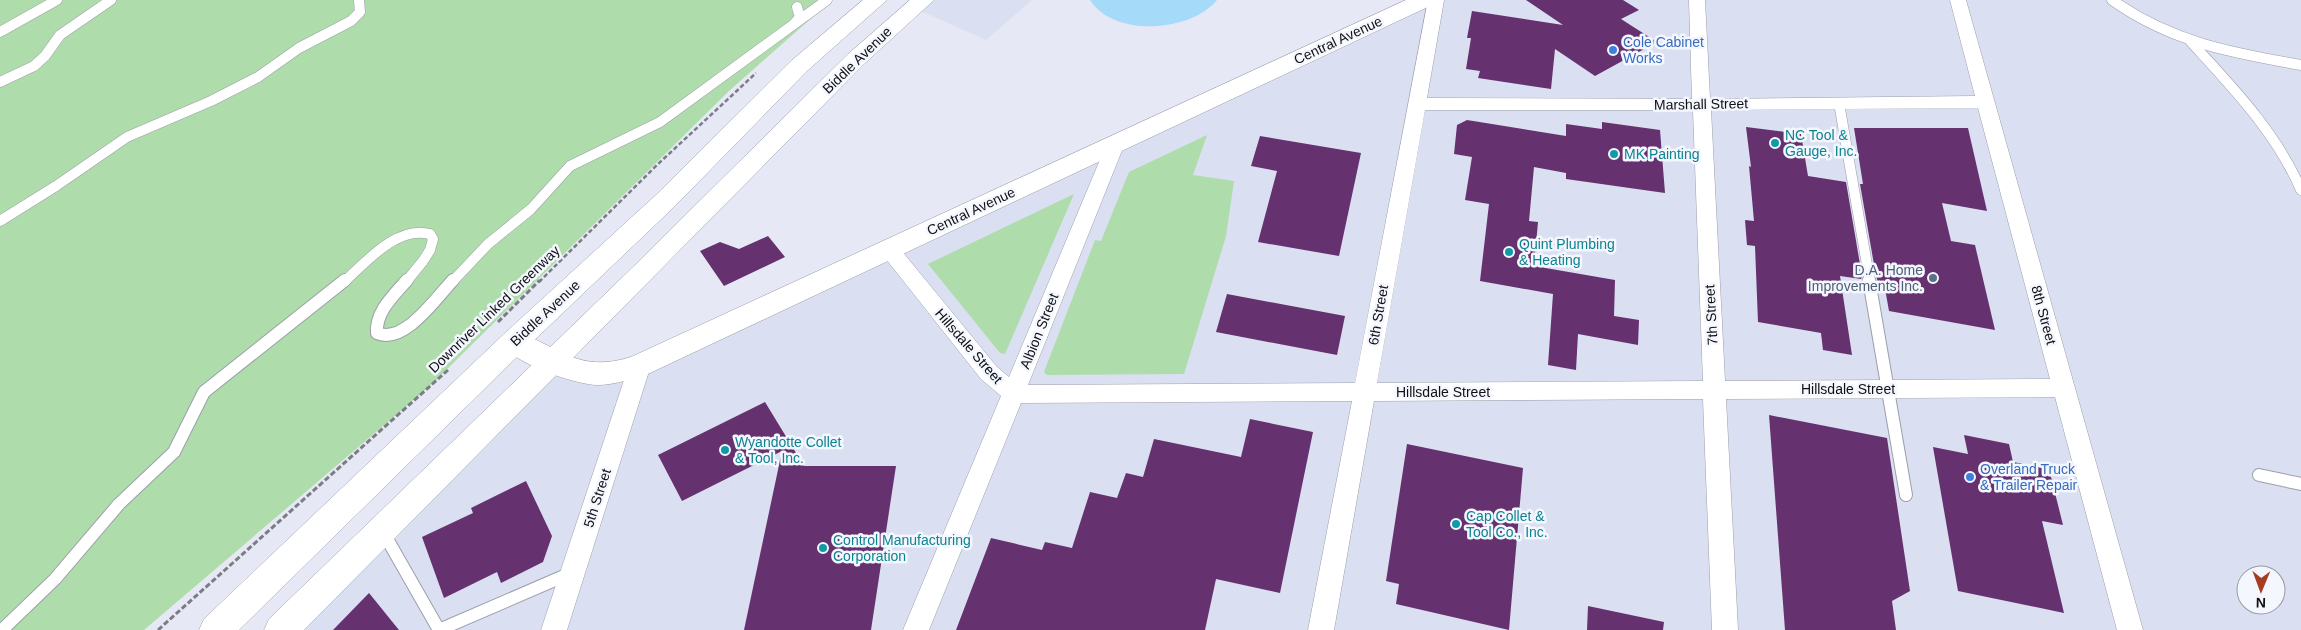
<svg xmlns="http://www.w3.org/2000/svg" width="2301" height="630" font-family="Helvetica,sans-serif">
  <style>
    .built { fill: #dadff2; fill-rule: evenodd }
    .green { fill: #afdcab }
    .water { fill: #a5daf9 }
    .building { fill: #66316f }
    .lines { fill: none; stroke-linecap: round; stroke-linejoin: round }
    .service-far1-casing { stroke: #9c9faa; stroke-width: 11 }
    .service-casing { stroke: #9c9faa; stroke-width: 14 }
    .minor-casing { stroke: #9c9faa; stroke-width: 1 }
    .tertiary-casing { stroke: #9c9faa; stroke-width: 1 }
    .secondary-casing { stroke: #9c9faa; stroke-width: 1 }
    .path-far1 { stroke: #7b7d85; stroke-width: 2.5; stroke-dasharray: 4.5 2.5; stroke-linecap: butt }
    .path { stroke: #7b7d85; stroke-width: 3; stroke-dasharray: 5.5 2.5; stroke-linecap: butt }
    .service-far1 { stroke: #fff; stroke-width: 10 }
    .service { stroke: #fff; stroke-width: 12 }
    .minor { fill: #fff; fill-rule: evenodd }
    .tertiary { fill: #fff; fill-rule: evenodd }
    .secondary { fill: #fff; fill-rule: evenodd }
    .shop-dot { fill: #3f7fe0; stroke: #f5f7fe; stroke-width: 2 }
    .culture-dot { fill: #0f9aa8; stroke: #f5f7fe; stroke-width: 2 }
    .service-dot { fill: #5c6f8a; stroke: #f5f7fe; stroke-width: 2 }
    .labels { text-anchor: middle; stroke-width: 5; stroke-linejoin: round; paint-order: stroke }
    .street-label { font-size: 14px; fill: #0f1014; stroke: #f5f7fe }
    .shop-label { font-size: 14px; fill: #366cbe; stroke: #f5f7fe; text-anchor: start }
    .culture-label { font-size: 14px; fill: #0d838f; stroke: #f5f7fe; text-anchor: start }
    .service-label { font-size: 14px; fill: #4e5e75; stroke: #f5f7fe; text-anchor: end }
  </style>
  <rect width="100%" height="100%" fill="#e6e9f5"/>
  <g class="built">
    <path d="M923 0H1032L986 40 914 8Z"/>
    <path d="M1424 0H2301V630H281L552 362 609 374ZM2246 575H2276V605H2246Z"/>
  </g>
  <g class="green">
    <path d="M0 0H832L729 91 431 385 144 630H0Z"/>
    <path d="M1207 135 1193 175 1234 181 1226 236 1184 374 1047 375 1044 372 1095 240 1101 241 1129 172Z"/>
    <path d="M1074 194 1005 354 1000 353 928 264Z"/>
  </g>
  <path class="water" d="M1090 0H1217C1191 32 1114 38 1090 0Z"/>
  <g class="building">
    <path d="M1526 0H1623L1639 10 1621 19 1657 42 1595 76 1555 49 1551 89 1478 78 1480 71 1466 69 1471 38H1467L1472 11 1563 25Z"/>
    <path d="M1467 120 1566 136V124L1602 129V122L1660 130 1665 193 1566 179V173L1534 167 1529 221 1538 222 1534 266 1615 280 1614 316 1639 320 1638 345 1578 334 1576 370 1548 365 1553 294 1480 281 1489 204 1465 200 1472 157 1454 154 1457 125Z"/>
    <path d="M1746 127 1801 134 1808 176 1846 182 1862 276 1861 279 1840 276 1852 355 1823 350 1821 333 1758 322 1755 246 1747 245 1745 220 1754 221 1749 166 1751 167Z"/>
    <path d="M1854 128H1968L1987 211 1942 203 1951 241 1975 245 1995 330 1889 311 1884 283 1878 282 1876 276 1860 184H1863Z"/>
    <path d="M1260 136 1361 153 1339 256 1258 242 1277 171 1251 166Z"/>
    <path d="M768 236 785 257 724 286 700 251 720 242 739 249Z"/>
    <path d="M1227 294 1345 316 1337 355 1216 332Z"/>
    <path d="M765 402 804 466H896L871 630H744L782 451 682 501 658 455Z"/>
    <path d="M1769 415 1887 438 1910 591 1892 601 1896 630H1785Z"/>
    <path d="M1250 419 1313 432 1280 593 1216 579 1205 630H956L991 538 1042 550 1045 542 1072 548 1090 492 1117 498 1126 473 1143 477 1154 439 1241 457Z"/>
    <path d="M1964 435 2009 444 2013 462 2049 469 2063 525 2042 521 2064 613 1958 591 1933 447 1968 454Z"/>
    <path d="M1407 444 1523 468 1509 630 1396 604 1399 584 1386 581Z"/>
    <path d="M526 481 552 536 543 562 501 583 497 572 444 598 422 537 473 513 471 508Z"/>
    <path d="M369 593 399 630H333Z"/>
    <path d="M1588 606 1664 622 1663 630H1587Z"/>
  </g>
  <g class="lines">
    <defs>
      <g id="service-far1">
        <path d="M2112 0C2171 42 2232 53 2301 65"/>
        <path d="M795 23 800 17 797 7"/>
        <path d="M0 32 57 0"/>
        <path d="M2191 42C2233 88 2276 132 2301 190"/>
        <path d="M0 82 34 66 45 56 60 35 111 0"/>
        <path d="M1839 103 1870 282"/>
        <path d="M0 221 56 186 127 137 211 101 258 77 299 48 351 21 360 12 359 0"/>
        <path d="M344 282C366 262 397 225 430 234L433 239 430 250 423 261 406 282"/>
        <path d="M452 282 488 244 531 209 570 166 660 122 827 0"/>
      </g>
      <g id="service">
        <path d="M407 280C394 295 375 312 377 333 404 345 436 298 453 280"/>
        <path d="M1869 280 1906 495"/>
        <path d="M2259 475 2301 484"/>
        <path d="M382 530 439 630 571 573"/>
        <path d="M2 630 55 579 119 504 174 452 204 392 345 280"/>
      </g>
      <g id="minor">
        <path d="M1428 0H1444L1427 98 1692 99 1689 0H1705L1710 99 1975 96 1950 0H1966L2143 630H2117L2055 397 1726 399 1738 630H1712L1703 399 1374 401 1334 630H1308L1352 401 1021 403 929 630H903L1001 396 981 379 882 254 879 249 882 244 889 242 896 244 997 367 1009 377 1107 143 1109 139 1116 137 1123 139 1125 143 1028 385 1355 383ZM1978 108 2050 379 1725 381 1711 110ZM1425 110H1693L1703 381 1377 383Z"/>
        <path d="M640 356 648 359 651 365 567 630H541L629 365 632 359Z"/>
      </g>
      <path id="tertiary" d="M1406 0H1435L1432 5 650 373C633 378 616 385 597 385 573 384 512 363 500 342L504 334 514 331C560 346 577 374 631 357Z"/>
      <g id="secondary">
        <path d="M863 0H887L807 71 675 206 524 350 239 630H199L204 619 504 334 657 194 791 61Z"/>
        <path d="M910 0H934L863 65 304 630H264L269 619 632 268 847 55Z"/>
      </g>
    </defs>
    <use href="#service-far1" class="service-far1-casing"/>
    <use href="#service" class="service-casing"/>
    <use href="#minor" class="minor-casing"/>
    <use href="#tertiary" class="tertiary-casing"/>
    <use href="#secondary" class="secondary-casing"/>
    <path class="path-far1" d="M539 282 657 165 756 73"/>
    <g class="path">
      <path d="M498 322 540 280"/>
      <path d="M158 630 448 370"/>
    </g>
    <use href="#service-far1" class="service-far1"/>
    <use href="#service" class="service"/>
    <use href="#minor" class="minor"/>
    <use href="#tertiary" class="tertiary"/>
    <use href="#secondary" class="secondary"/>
  </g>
  <g class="shop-dot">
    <circle cx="1613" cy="50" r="5"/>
    <circle cx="1970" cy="477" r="5"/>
  </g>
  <g class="culture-dot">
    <circle cx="1775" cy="143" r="5"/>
    <circle cx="1614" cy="154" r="5"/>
    <circle cx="1509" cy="252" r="5"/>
    <circle cx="725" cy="450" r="5"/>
    <circle cx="1456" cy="524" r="5"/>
    <circle cx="823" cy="548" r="5"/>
  </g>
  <circle class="service-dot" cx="1933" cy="278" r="5"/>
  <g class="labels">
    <g class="street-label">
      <text transform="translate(1338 40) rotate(-25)" y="5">Central Avenue</text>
      <text transform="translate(857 60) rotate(-44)" y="5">Biddle Avenue</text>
      <text transform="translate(1701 104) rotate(-1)" y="5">Marshall Street</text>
      <text transform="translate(971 211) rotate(-25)" y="5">Central Avenue</text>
      <text transform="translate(494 309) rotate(-44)" y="5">Downriver Linked Greenway</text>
      <text transform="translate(545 313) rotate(-43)" y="5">Biddle Avenue</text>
      <text transform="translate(1378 315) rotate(-80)" y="5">6th Street</text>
      <text transform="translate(1711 315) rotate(-93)" y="5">7th Street</text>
      <text transform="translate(2044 315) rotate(75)" y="5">8th Street</text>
      <text transform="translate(1039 331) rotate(-68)" y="5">Albion Street</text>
      <text transform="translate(969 346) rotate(49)" y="5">Hillsdale Street</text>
      <text x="1848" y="394">Hillsdale Street</text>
      <text x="1443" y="397">Hillsdale Street</text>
      <text transform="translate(597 498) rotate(-72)" y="5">5th Street</text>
    </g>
    <g class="shop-label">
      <text x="1623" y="47">Cole Cabinet<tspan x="1623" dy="16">Works</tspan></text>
      <text x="1980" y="474">Overland Truck<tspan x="1980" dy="16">&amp; Trailer Repair</tspan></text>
    </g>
    <g class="culture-label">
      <text x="1785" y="140">NC Tool &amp;<tspan x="1785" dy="16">Gauge, Inc.</tspan></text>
      <text x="1624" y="159">MK Painting</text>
      <text x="1519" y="249">Quint Plumbing<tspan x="1519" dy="16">&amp; Heating</tspan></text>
      <text x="735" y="447">Wyandotte Collet<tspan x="735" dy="16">&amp; Tool, Inc.</tspan></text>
      <text x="1466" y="521">Cap Collet &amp;<tspan x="1466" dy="16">Tool Co., Inc.</tspan></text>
      <text x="833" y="545">Control Manufacturing<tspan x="833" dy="16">Corporation</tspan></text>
    </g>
    <g class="service-label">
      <text x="1923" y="275">D.A. Home<tspan x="1923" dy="16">Improvements Inc.</tspan></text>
    </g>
  </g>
  <g transform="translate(2261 590) rotate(181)"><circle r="24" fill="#f5f7fe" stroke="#999ba0"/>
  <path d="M0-4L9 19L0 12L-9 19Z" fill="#a53d22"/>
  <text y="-8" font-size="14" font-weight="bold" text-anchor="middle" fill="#0f1014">N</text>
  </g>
</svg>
